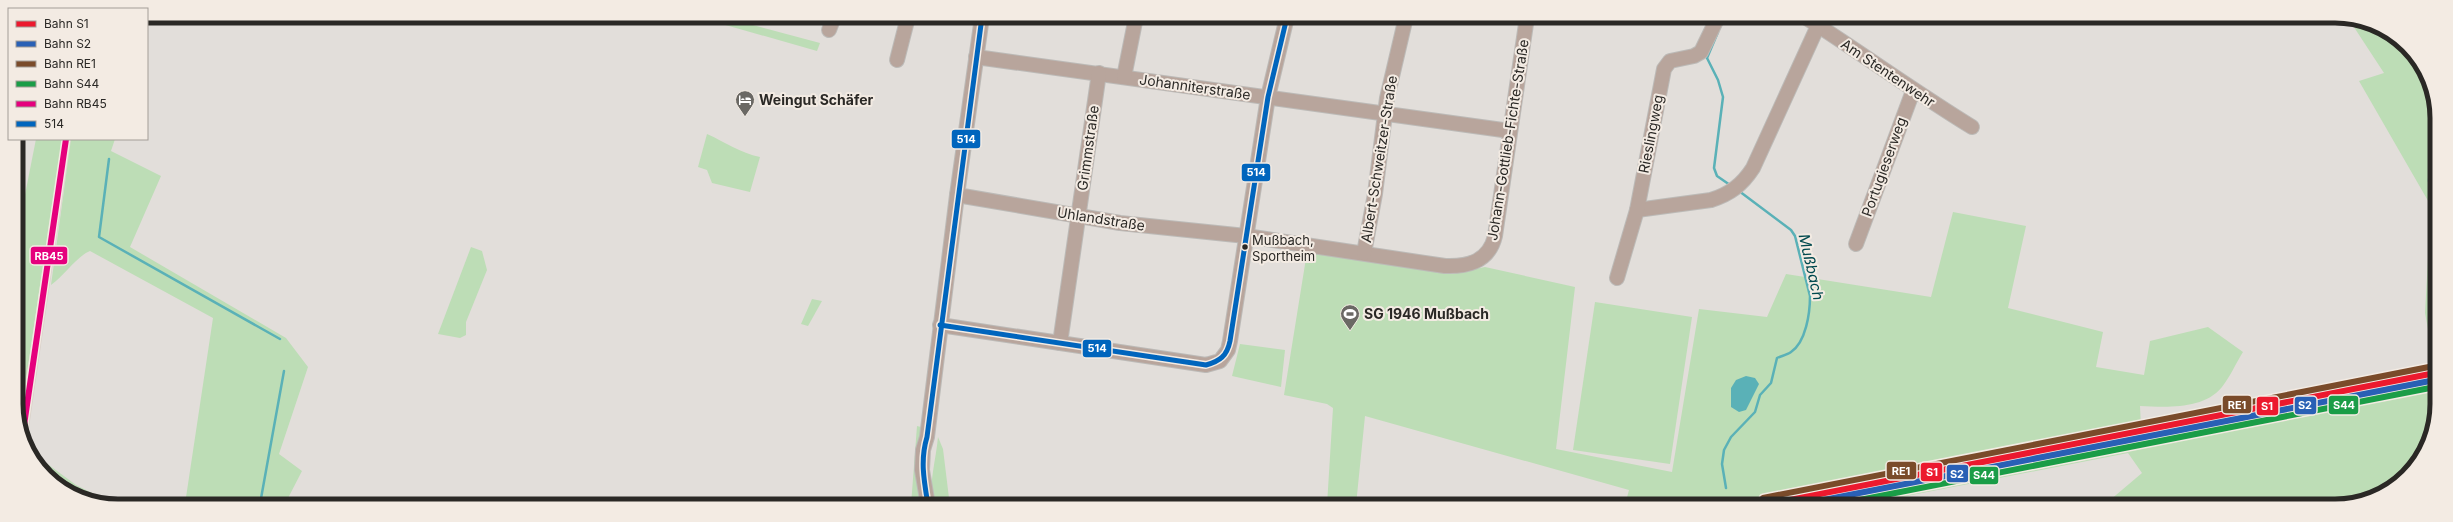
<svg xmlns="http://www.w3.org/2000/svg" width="2453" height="522" font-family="Inter,sans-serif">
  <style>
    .built { fill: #d9d0c7 }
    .green { fill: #bdddb6 }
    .water { fill: #5ab1b7 }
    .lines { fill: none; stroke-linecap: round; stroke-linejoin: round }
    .stream { stroke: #5ab1b7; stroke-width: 2.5 }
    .minor-casing { stroke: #bcbab7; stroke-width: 16 }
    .minor { stroke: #b8a59c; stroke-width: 14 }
    .bus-1-casing { stroke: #f3ebe3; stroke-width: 8 }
    .bus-1 { stroke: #0065bd; stroke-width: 5 }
    .rail-1-casing { stroke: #f3ebe3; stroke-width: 9 }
    .rail-2-casing { stroke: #f3ebe3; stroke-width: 9 }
    .rail-3-casing { stroke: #f3ebe3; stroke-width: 9 }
    .rail-4-casing { stroke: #f3ebe3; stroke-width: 9 }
    .rail-5-casing { stroke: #f3ebe3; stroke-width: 9 }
    .rail-1 { stroke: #ec192e; stroke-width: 6 }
    .rail-2 { stroke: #2960b5; stroke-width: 6 }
    .rail-3 { stroke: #7a4b2a; stroke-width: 6 }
    .rail-4 { stroke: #1a9d47; stroke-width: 6 }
    .rail-5 { stroke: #e5007d; stroke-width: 6 }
    .bus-dot { fill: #2a2825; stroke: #f3ebe3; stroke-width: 1.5 }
    .labels { text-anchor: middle; stroke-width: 4; stroke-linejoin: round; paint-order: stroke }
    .bus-label { font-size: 13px; fill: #2a2825; stroke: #f3ebe3; text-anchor: start }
    .street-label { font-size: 14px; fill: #2a2825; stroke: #f3ebe3 }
    .poi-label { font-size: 14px; font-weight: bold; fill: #2a2825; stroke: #f3ebe3; text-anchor: start }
    .water-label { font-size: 15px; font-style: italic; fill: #00494e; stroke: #f3ebe3 }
    .rim { fill: none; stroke: #2a2825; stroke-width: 5 }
    .line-badge { stroke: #f3ebe3; stroke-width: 1.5 }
    .badge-label { font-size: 11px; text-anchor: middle; font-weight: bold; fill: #fff }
  </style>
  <rect width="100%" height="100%" fill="#e2deda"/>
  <g class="built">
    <path d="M62 139H71L27 441 19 426Z"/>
    <path d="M2435 368V390L1830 505H1730L2072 441Z"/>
  </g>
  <g class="green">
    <path d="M694 16 723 17 820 43 817 51Z"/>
    <path d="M2348 18H2355L2407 46 2435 98V347L2431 345 2425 313 2431 206 2359 81 2384 73Z"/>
    <path d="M707 134C725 142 740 153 760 157L750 192 712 183 707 170 698 167Z"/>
    <path d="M36 139H62L19 426 18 343 25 299 17 283V235Z"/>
    <path d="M71 139H115L111 151 161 176 130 247 286 338 308 367 279 454 302 471 285 504H185L213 318 90 251C77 256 64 276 51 285Z"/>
    <path d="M1953 212 2026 226 2008 308 2103 332 2096 367 2144 375 2150 341 2208 327 2243 352C2236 363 2230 377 2222 387 2203 410 2167 407 2140 406L2141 427 1730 505H1625L1629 490 1365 416 1356 505H1327L1333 408 1327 404 1284 395 1307 252 1451 274 1485 267 1575 287 1556 449 1672 472 1699 309 1767 317 1786 274 1931 297Z"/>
    <path d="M471 247 482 251 487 270 466 322V335L460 338 438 334Z"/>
    <path d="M812 299 822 301 808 326 801 324Z"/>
    <path d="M1595 302 1692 317 1670 464 1573 450Z"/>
    <path d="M1240 344 1285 350 1281 387 1232 376Z"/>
    <path d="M2435 390V424L2423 455 2402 481 2374 498 2341 506H2103L2142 473 2128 453 1860 505H1830Z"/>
    <path d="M917 426 921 427 924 505H911Z"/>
    <path d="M938 437 943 449 949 498 953 505H932C929 481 936 460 938 437Z"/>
    <path d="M34 454 76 485 114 504H98L46 476Z"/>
  </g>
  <path class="water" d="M1746 376 1755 378 1759 384 1746 410 1739 412 1731 407V388L1736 380Z"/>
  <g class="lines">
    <g class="stream">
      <path d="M1718 32 1707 58 1718 80 1723 97 1714 168 1717 176 1730 185"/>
      <path d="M109 159 99 237 280 339"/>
      <path d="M2434 187 2429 181 2435 103"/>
      <path d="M1726 488 1722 464 1724 450 1731 437 1755 412 1760 395 1771 383 1777 358C1781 356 1787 355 1791 352 1806 342 1810 313 1810 296L1795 236 1791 230 1739 191"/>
      <path d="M260 504 284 371"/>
    </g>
    <defs>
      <g id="minor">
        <path d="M1805 17C1861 53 1915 92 1972 127"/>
        <path d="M829 30 834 17"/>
        <path d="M976 57 1510 131"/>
        <path d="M897 60 908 17"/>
        <path d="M1124 77 1136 17"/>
        <path d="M957 195 1120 223 1246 236 1445 266C1469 267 1489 261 1495 236L1527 17"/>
        <path d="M1637 210 1711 200C1730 194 1742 185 1753 168L1822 17"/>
        <path d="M1856 244 1913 91"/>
        <path d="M1364 253 1375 194 1387 98 1406 17"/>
        <path d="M1617 278 1637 210 1664 69 1670 61 1694 56 1701 52 1718 17"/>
        <path d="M940 325 1206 365 1220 361 1228 350 1230 341 1268 97 1287 17"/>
        <path d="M1060 343 1099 73"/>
        <path d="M928 505 922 470 923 450 927 437 957 195 982 17"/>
      </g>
    </defs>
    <use href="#minor" class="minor-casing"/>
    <use href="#minor" class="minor"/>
    <defs>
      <g id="bus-1">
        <path d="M940 325 1206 365C1220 361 1227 356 1230 341L1268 97 1287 17"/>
        <path d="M928 505C924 481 920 460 927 437L982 17"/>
      </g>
    </defs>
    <use href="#bus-1" class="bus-1-casing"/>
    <use href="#bus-1" class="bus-1"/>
    <defs>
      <path id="rail-1" d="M1764 505 2435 373"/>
      <path id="rail-2" d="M1798 505 2435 380"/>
      <path id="rail-3" d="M1763 498 2434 366"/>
      <path id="rail-4" d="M1834 505 2435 387"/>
      <path id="rail-5" d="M23 432 66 139"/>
    </defs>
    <use href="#rail-1" class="rail-1-casing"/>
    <use href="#rail-2" class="rail-2-casing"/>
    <use href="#rail-3" class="rail-3-casing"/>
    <use href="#rail-4" class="rail-4-casing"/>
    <use href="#rail-5" class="rail-5-casing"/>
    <use href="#rail-1" class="rail-1"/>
    <use href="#rail-2" class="rail-2"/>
    <use href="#rail-3" class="rail-3"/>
    <use href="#rail-4" class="rail-4"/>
    <use href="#rail-5" class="rail-5"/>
  </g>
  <defs>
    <symbol id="hotel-pin" viewBox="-11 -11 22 30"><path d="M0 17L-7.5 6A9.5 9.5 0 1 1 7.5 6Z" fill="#6a6864" stroke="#f3ebe3"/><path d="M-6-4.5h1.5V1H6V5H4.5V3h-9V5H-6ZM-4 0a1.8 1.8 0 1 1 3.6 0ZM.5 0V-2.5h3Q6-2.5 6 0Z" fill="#fff"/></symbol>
    <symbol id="stadium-pin" viewBox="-11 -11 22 30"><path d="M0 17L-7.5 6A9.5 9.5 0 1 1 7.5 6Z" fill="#6a6864" stroke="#f3ebe3"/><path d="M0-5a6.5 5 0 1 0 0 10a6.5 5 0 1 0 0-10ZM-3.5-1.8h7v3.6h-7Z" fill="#fff"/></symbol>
  </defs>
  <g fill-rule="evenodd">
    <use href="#hotel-pin" x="734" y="89" width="22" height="30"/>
    <use href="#stadium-pin" x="1339" y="303" width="22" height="30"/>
  </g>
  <circle class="bus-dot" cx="1245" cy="247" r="3.5"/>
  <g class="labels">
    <g class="bus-label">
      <text x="1252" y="245">Mußbach,<tspan x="1252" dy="16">Sportheim</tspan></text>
    </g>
    <g class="street-label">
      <text transform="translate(1888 73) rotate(34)" y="5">Am Stentenwehr</text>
      <text transform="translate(1195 87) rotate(8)" y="5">Johanniterstraße</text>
      <text transform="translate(1651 134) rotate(-79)" y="5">Rieslingweg</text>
      <text transform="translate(1508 140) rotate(-81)" y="5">Johann-Gottlieb-Fichte-Straße</text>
      <text transform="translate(1088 148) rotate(-82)" y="5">Grimmstraße</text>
      <text transform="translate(1379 159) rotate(-81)" y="5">Albert-Schweitzer-Straße</text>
      <text transform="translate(1884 167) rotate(-70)" y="5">Portugieserweg</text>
      <text transform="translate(1101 219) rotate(9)" y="5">Uhlandstraße</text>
    </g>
    <g class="poi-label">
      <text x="759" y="105">Weingut Schäfer</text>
      <text x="1364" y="319">SG 1946 Mußbach</text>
    </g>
    <g class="water-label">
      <text transform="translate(1811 267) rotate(77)" y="5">Mußbach</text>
    </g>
  </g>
  <path d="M0 0H2453V522H0ZM118 23H2335A95 95 0 0 1 2430 118V404A95 95 0 0 1 2335 499H118A95 95 0 0 1 23 404V118A95 95 0 0 1 118 23Z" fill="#f3ebe3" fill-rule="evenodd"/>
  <path class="rim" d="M118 23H2335A95 95 0 0 1 2430 118V404A95 95 0 0 1 2335 499H118A95 95 0 0 1 23 404V118A95 95 0 0 1 118 23Z"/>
  <g class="line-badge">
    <rect x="951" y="129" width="30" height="20" rx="4" fill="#0065bd"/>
    <rect x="1241" y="163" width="30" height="19" rx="4" fill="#0065bd"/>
    <rect x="30" y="246" width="38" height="19" rx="4" fill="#e5007d"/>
    <rect x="1082" y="339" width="30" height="19" rx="4" fill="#0065bd"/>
    <rect x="2222" y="395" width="30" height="19" rx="4" fill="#7a4b2a"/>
    <rect x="2328" y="395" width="31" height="20" rx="4" fill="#1a9d47"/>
    <rect x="2294" y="396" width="23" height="19" rx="4" fill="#2960b5"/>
    <rect x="2256" y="396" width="23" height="20" rx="4" fill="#ec192e"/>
    <rect x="1886" y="461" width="31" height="19" rx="4" fill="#7a4b2a"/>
    <rect x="1920" y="462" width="23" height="20" rx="4" fill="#ec192e"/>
    <rect x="1946" y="464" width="23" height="19" rx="4" fill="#2960b5"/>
    <rect x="1969" y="466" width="30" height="19" rx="4" fill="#1a9d47"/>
  </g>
  <g class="badge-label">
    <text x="966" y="143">514</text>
    <text x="1256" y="176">514</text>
    <text x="49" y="260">RB45</text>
    <text x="1097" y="352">514</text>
    <text x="2237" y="409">RE1</text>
    <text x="2344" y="409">S44</text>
    <text x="2305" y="409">S2</text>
    <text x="2267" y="410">S1</text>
    <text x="1901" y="475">RE1</text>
    <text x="1932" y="476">S1</text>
    <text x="1957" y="478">S2</text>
    <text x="1984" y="479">S44</text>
  </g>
  <rect x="8" y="8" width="140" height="132" fill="#f3ebe3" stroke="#a39d97"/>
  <rect x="16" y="21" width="20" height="6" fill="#ec192e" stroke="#a39d97"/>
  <text x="44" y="28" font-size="12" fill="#2a2825">Bahn S1</text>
  <rect x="16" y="41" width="20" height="6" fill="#2960b5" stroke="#a39d97"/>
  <text x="44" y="48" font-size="12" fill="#2a2825">Bahn S2</text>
  <rect x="16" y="61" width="20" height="6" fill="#7a4b2a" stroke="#a39d97"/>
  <text x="44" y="68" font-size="12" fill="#2a2825">Bahn RE1</text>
  <rect x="16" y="81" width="20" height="6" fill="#1a9d47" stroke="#a39d97"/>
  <text x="44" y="88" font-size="12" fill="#2a2825">Bahn S44</text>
  <rect x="16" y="101" width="20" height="6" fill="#e5007d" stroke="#a39d97"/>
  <text x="44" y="108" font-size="12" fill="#2a2825">Bahn RB45</text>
  <rect x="16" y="121" width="20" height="6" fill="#0065bd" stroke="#a39d97"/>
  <text x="44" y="128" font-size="12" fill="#2a2825">514</text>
</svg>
